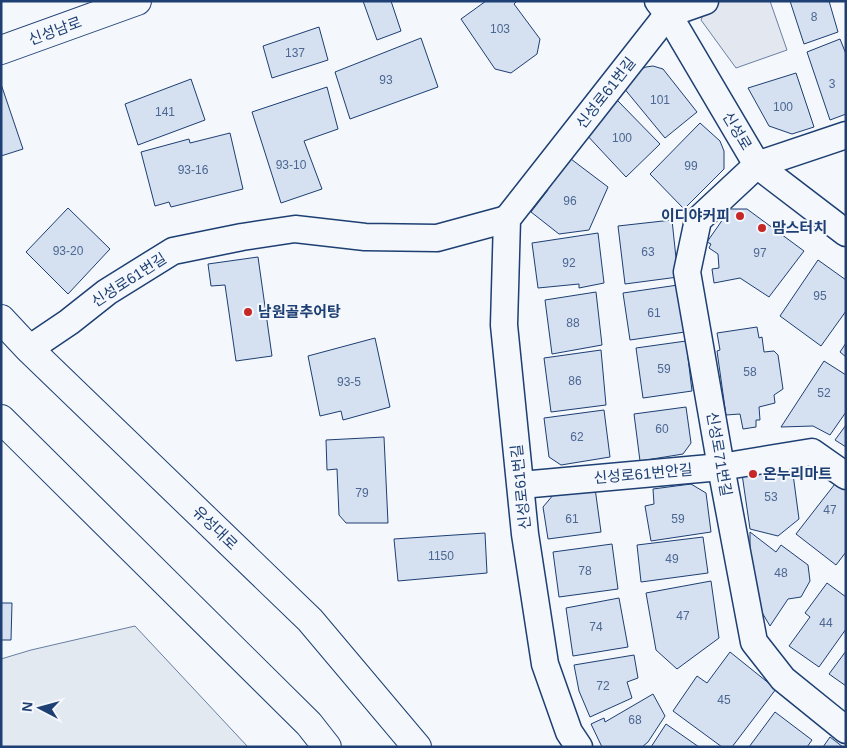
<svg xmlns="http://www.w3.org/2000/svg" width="847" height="748" font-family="Helvetica,'Noto Sans KR',sans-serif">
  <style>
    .green { fill: #e3e9f0; stroke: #687fa3 }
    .parking { fill: #e3e8f0; stroke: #687fa3 }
    .building { fill: #d5e0f0; stroke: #1d3f73 }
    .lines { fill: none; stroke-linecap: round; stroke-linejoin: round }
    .minor-casing { stroke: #1d3f73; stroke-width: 29 }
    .tertiary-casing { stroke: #1d3f73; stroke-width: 30 }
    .secondary-casing { stroke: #1d3f73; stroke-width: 30 }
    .minor { stroke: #f4f7fb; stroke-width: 26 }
    .tertiary { stroke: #f4f7fb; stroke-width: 28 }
    .secondary { stroke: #f4f7fb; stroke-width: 28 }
    .poi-dot { fill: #c62828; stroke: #f4f7fb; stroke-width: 2 }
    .labels { text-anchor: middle; stroke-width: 4; stroke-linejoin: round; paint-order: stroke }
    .number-label { font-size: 12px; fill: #4b6792 }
    .street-label { font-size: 15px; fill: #1d3f73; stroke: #f4f7fb }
    .poi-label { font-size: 15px; font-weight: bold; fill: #1d3f73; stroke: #f4f7fb; text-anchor: start }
  </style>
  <rect width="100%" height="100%" fill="#f4f7fb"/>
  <path class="green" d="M135 626 248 747H1V659L31 650Z"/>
  <path class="parking" d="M709 1H770L787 50 736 68 701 20Z"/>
  <g class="building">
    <path d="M363 1H391L401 31 377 40Z"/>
    <path d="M486 1H517L514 4 540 39 537 54 511 73 495 69 461 19Z"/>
    <path d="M790 1H829L838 32 804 44Z"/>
    <path d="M319 27 328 60 272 78 263 46Z"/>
    <path d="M421 38 438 87 350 119 335 72Z"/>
    <path d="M840 39 846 54V114L830 120 807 52Z"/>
    <path d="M653 66 663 69 697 112 665 138 623 87 639 70 646 67Z"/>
    <path d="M796 73 814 127 792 134 769 126 748 88Z"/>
    <path d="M191 79 205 120 138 145 125 104Z"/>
    <path d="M1 84 23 149 1 156Z"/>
    <path d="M327 87 338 129 304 141 322 189 281 203 252 112Z"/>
    <path d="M617 100 660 144 626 177 584 132Z"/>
    <path d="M700 123 720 141 724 151V169L684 209 650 174Z"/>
    <path d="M230 133 243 189 171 207 169 202 155 206 141 152 189 139 190 143Z"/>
    <path d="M567 156 608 187 589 230 559 234 531 212 548 190 544 187Z"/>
    <path d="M68 208 110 249 68 294 26 252Z"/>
    <path d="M730 209H747L804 251 769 297 740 278 714 283 712 269 719 268 718 254 709 248 711 244 707 242Z"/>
    <path d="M672 220 678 277 625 284 618 226Z"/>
    <path d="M598 233 604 283 579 288V284L538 288 532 243Z"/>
    <path d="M258 257 272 356 236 361 225 285 211 286 208 264Z"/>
    <path d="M818 260 846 280V311L821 346 780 316Z"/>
    <path d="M678 285 685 332 630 340 623 293Z"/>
    <path d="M596 292 602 345 552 354 545 300Z"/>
    <path d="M757 327 759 338 762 337 764 352 774 351 778 355 783 389 774 395 775 403 759 407 760 420H756V427L743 429 740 414 726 415 717 351 720 350 717 333Z"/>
    <path d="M375 338 390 407 343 420 341 411 320 416 308 356Z"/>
    <path d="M686 341 692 391 643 398 636 348Z"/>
    <path d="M846 343V357L840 352Z"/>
    <path d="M601 350 606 405 551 412 544 358Z"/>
    <path d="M824 361 846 375V412L830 435 813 426 781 427Z"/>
    <path d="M686 407 691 443 683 454 640 461 634 414Z"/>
    <path d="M604 410 610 457 561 465 549 457 544 418Z"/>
    <path d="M846 425V447L835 440Z"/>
    <path d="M384 437 388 523H346L339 515 337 469 327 470 326 440Z"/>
    <path d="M791 459 799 519 778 536 750 529 742 474Z"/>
    <path d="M838 480 846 486V552L836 565 796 534Z"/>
    <path d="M691 484 706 493 711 532 651 541 645 506 654 504 653 489Z"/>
    <path d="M595 488 601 532 548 539 543 507 554 494Z"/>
    <path d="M750 532 776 552 781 545 808 565 810 581 801 597 788 599 770 626 760 609 750 555Z"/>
    <path d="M485 533 487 573 398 581 394 539Z"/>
    <path d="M703 537 708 573 641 582 637 545Z"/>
    <path d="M612 544 618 589 559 597 553 552Z"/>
    <path d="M711 581 719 638 677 669 656 650 646 593Z"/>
    <path d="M827 583 846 597V629L819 667 789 646 810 617 805 613Z"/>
    <path d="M619 598 628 647 573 656 566 608Z"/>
    <path d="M1 603H12L11 640H1Z"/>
    <path d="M846 651V686L829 674Z"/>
    <path d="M730 652 776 689 732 747H722L673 711 697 676 707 683Z"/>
    <path d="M634 655 638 678 627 682 632 698 590 717 579 691 574 665Z"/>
    <path d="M653 694 665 716 648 742 642 747H602L591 724 604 718 605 722Z"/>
    <path d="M775 712 812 740 807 747H749Z"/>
    <path d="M666 724 699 747H651Z"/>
    <path d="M830 737 843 747H823Z"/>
  </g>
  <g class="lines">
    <defs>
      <g id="minor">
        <path d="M658 1 668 14 757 165 846 233"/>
        <path d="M846 135 757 165 698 220 687 272 721 467 754 642 783 679 846 730"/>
        <path d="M29 349 69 322 107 292 173 251 242 237 295 229 365 237 437 238 507 219"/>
        <path d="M521 485 721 467 812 452 846 476"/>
        <path d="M579 747 569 732 545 664 525 534 504 325 507 219 668 14 705 1"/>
      </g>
      <path id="tertiary" d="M1 50 137 1"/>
      <g id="secondary">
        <path d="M1 319 29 349 310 620 417 747"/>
        <path d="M1 419 309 724 327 747"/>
      </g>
    </defs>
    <use href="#minor" class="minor-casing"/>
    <use href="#tertiary" class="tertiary-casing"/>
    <use href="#secondary" class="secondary-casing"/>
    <use href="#minor" class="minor"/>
    <use href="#tertiary" class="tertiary"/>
    <use href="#secondary" class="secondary"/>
  </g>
  <g class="poi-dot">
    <circle cx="740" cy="216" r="5"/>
    <circle cx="762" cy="228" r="5"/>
    <circle cx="248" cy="312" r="5"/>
    <circle cx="753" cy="474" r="5"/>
  </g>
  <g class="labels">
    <g class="number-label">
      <text x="814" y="21">8</text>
      <text x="500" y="33">103</text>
      <text x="295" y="57">137</text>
      <text x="386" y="84">93</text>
      <text x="832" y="88">3</text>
      <text x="660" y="104">101</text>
      <text x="783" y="111">100</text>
      <text x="165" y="116">141</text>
      <text x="622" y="142">100</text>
      <text x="291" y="169">93-10</text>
      <text x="691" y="170">99</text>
      <text x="193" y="174">93-16</text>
      <text x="570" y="205">96</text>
      <text x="68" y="255">93-20</text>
      <text x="648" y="256">63</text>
      <text x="760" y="257">97</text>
      <text x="569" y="267">92</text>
      <text x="820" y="300">95</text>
      <text x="654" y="317">61</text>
      <text x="573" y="327">88</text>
      <text x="664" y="373">59</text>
      <text x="750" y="376">58</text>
      <text x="575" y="385">86</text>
      <text x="349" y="386">93-5</text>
      <text x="824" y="397">52</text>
      <text x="662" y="433">60</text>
      <text x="577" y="441">62</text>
      <text x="362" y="497">79</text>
      <text x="771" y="501">53</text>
      <text x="830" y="514">47</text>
      <text x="572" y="523">61</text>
      <text x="678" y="523">59</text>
      <text x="441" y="560">1150</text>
      <text x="672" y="563">49</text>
      <text x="585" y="575">78</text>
      <text x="781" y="577">48</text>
      <text x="683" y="620">47</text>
      <text x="826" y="627">44</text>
      <text x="596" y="631">74</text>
      <text x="603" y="690">72</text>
      <text x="724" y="704">45</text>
      <text x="635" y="724">68</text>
    </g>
    <g class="street-label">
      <text transform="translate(55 31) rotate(-20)" y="5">신성남로</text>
      <text transform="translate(606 93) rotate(-52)" y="5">신성로61번길</text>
      <text transform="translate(737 131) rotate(59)" y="5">신성로</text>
      <text transform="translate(129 280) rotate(-33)" y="5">신성로61번길</text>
      <text transform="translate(719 454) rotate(80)" y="5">신성로71번길</text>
      <text transform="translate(643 474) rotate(-5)" y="5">신성로61번안길</text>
      <text transform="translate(521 487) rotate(-96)" y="5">신성로61번길</text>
      <text transform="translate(215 528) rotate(44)" y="5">유성대로</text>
    </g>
    <g class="poi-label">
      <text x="730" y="221" text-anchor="end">이디야커피</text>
      <text x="772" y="233">맘스터치</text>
      <text x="258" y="317">남원골추어탕</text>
      <text x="763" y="479">온누리마트</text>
    </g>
  </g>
  <rect width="847" height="748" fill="none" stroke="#1d3f73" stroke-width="5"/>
  <g transform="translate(40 708) rotate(276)" stroke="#f4f7fb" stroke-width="4" paint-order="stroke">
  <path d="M0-4L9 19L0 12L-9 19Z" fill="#1d3f73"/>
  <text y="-8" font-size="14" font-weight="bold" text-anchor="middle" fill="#1d3f73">N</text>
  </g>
</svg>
